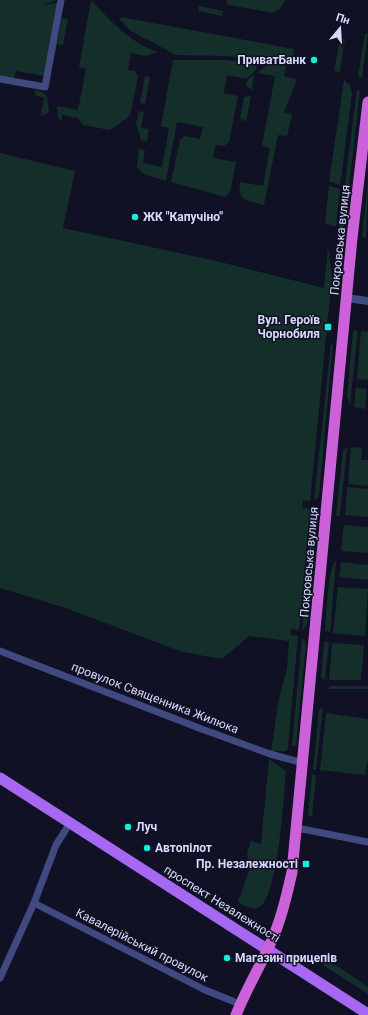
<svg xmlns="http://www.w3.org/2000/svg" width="368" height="1015" font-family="Roboto,sans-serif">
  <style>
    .green { fill: #142e29 }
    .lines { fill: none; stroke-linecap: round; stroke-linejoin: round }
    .minor { stroke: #404980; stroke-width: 7 }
    .tertiary { stroke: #404980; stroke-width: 8 }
    .primary { stroke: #a668f3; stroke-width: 11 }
    .trunk { stroke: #cc62d9; stroke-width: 11 }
    .poi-dot { fill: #13ecdb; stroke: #111125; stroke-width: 1.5 }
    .labels { text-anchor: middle; stroke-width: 3; stroke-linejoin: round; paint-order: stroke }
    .poi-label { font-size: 12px; font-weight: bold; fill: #d8dafc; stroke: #111125; text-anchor: start }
    .street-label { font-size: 12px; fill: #d8dafc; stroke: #111125 }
  </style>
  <rect width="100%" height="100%" fill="#111125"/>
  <g class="green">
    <path d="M0 0H56L43 5 58 3 45 76 16 71 14 79 0 77Z"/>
    <path d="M91 0C111 22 130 42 158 52L146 56 131 53 128 70 135 71 138 76 130 116 110 130 83 125 78 118 62 115 61 122 58 117 57 106 78 110 86 69 79 67Z"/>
    <path d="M227 0H285L279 10 273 13 229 5 227 3Z"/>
    <path d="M199 6 223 11 222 16 198 11Z"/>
    <path d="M121 17 294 49 292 60 287 62 227 56 176 55 131 31 120 20Z"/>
    <path d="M62 18 68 19 63 45 57 44Z"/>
    <path d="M365 33 368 34 362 78 358 76Z"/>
    <path d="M340 38 345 39 340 72 334 71Z"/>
    <path d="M173 60H227L257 63 256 70 246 79 227 75 224 93 238 96 229 142 224 146 216 145 213 158 236 162 230 192 225 197 171 182 180 140 185 136 200 139 203 127 177 122 166 181 144 174 137 167 139 149 145 150 143 163 162 167 169 128 161 126Z"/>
    <path d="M269 64 286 66 284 76 297 79 284 112 292 115 287 136 278 135 264 205C248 200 237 202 240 182L263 186 270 148 262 146 275 76 257 73 254 75 252 90 246 86 248 79Z"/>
    <path d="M145 76 150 77 145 104 140 103Z"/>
    <path d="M344 80 350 85 352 94 340 185 329 181Z"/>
    <path d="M35 90 43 92 47 97 49 112 45 115H41L44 98 35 95Z"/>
    <path d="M357 90 360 91 344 231 339 229Z"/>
    <path d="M251 96 246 122 240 118 244 97Z"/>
    <path d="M139 111 144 112 141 128 149 129 147 141 141 140 136 124Z"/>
    <path d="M0 153 75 171 63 228 216 261 324 288 328 247 332 276 310 501 303 500 302 507 310 509 299 630 291 629 290 635 298 636 288 748 286 751H271L279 698 287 669 289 641 249 636 222 659 182 652 66 608 0 588Z"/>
    <path d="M368 181 366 238 362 237Z"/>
    <path d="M329 186 340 189 336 227 325 223Z"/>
    <path d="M353 330 358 331 350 404 347 397Z"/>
    <path d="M361 331 368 332V380L357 379Z"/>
    <path d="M331 343 333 344 319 496 314 501Z"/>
    <path d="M356 387 367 389 365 409 354 407Z"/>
    <path d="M347 447 340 516H336L343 451Z"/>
    <path d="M351 447 362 448 361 460H368V486L348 484Z"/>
    <path d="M347 487 368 489V517L345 515Z"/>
    <path d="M313 511 317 517 307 625 302 631Z"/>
    <path d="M344 525 368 527V553L341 551Z"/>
    <path d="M335 562H336L330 632 325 631C326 619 328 569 335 562Z"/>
    <path d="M341 562 368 565V580L339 577Z"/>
    <path d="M338 587 368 589 365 636 333 633Z"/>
    <path d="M302 637 306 643 296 746H292Z"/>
    <path d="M324 642H329L325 680 321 677Z"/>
    <path d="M332 643 364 645 361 680H329Z"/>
    <rect x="329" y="686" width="39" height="3"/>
    <path d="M323 708 316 770H313L319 709Z"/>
    <path d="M326 713 368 719V759L365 775 320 770Z"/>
    <path d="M269 759 286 771C284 795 278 893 261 906 255 912 244 906 238 902L249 871V861L247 854 251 841 261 844Z"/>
    <path d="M312 775H316L312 816H308Z"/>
    <path d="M326 961 339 967 368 987V994L323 965Z"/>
  </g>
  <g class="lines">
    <g class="minor">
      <path d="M0 79 45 87 61 0"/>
      <path d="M0 651 199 728 270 754 303 763"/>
      <path d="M297 828 368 842"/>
      <path d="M34 903 205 990 240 1004"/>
      <path d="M0 978 34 903 56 845 70 823"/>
    </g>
    <path class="tertiary" d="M347 298 368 301"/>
    <path class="primary" d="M0 778 368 1014"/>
    <path class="trunk" d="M236 1015C247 987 263 962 274 935 283 914 287 894 292 872L352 238 368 102"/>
  </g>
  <g class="poi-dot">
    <circle cx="314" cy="60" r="4"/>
    <circle cx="135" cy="217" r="4"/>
    <rect x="324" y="323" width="8" height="8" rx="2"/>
    <circle cx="128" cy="827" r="4"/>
    <circle cx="147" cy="848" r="4"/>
    <rect x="302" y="860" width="8" height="8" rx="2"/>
    <circle cx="227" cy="958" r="4"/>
  </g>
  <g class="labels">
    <g class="poi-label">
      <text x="306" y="64" text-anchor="end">ПриватБанк</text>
      <text x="143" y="221">ЖК "Капучіно"</text>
      <text x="320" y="324" text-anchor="end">Вул. Героїв<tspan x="320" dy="14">Чорнобиля</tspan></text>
      <text x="136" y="831">Луч</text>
      <text x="155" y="852">Автопілот</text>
      <text x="298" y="868" text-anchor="end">Пр. Незалежності</text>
      <text x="235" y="962">Магазин прицепів</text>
    </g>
    <g class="street-label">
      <text transform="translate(340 240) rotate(-84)" y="4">Покровська вулиця</text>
      <text transform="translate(309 562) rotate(-85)" y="4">Покровська вулиця</text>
      <text transform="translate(155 698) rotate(21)" y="4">провулок Священника Жилюка</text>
      <text transform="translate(222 904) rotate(32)" y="4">проспект Незалежності</text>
      <text transform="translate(142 945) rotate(27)" y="4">Кавалерійський провулок</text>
    </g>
  </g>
  <g transform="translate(340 28) rotate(18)" stroke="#111125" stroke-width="3" paint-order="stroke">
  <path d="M0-3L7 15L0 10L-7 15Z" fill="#d8dafc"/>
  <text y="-6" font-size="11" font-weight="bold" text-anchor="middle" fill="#d8dafc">Пн</text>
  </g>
</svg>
